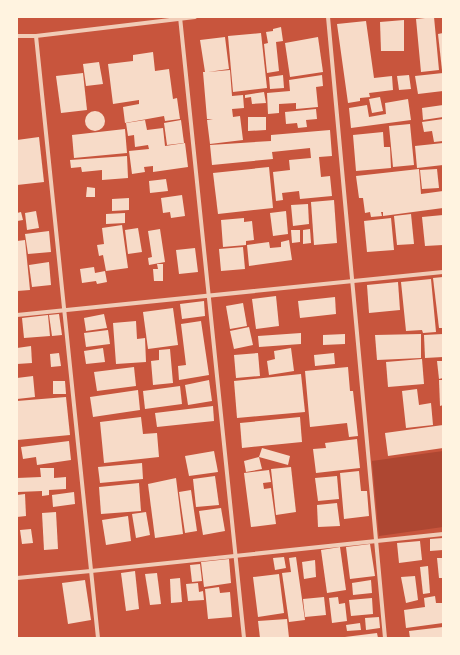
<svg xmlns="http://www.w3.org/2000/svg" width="460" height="655" font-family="Manrope,sans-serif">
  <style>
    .green { fill: #ae4732 }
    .building { fill: #f7dbc8 }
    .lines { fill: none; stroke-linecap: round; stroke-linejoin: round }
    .minor { stroke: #f1ccb7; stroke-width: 4 }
  </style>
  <rect width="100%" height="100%" fill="#c8553d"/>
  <path class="green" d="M443 451V527L379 536 372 461Z"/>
  <g class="building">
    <path d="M434 17 439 70 421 72 416 19Z"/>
    <path d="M404 20V51H381L380 22Z"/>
    <path d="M366 21 374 78 392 76 393 90 369 93 370 97 360 98V101L348 103 337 24Z"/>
    <path d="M281 27 283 41 276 42 279 71 267 73 264 44 268 43 266 32 273 31V29Z"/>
    <path d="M261 33 267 88 233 92 228 36Z"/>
    <path d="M443 33V70H442L438 34Z"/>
    <path d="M225 37 229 69 208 72 230 70 232 96 243 95 244 108 232 109 233 117 240 116 243 140 210 144 207 120 213 119H207L203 72H205L200 40Z"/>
    <path d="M318 37 323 72 290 77 285 43Z"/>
    <path d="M153 52 155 71 169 69 173 99 177 98 180 119 165 121 164 116 125 123 123 107 139 104V100L113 104 108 64 133 61V55Z"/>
    <path d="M99 62 103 84 86 86 83 64Z"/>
    <path d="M83 73 87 110 61 113 56 76Z"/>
    <path d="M443 73V91L418 94 415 76Z"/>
    <path d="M283 75 284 88 270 89 269 77Z"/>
    <path d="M322 75 323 86 316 87 318 107 296 109V103L279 104V113L268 114 267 93 290 91 289 80Z"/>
    <path d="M409 75 411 89 399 90 397 76Z"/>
    <path d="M264 92 266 103 252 104 251 97 245 98V95Z"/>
    <path d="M380 97 383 111 372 113 369 99Z"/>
    <path d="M408 99 411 120 351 128 349 108 367 105 369 117 386 114 385 103Z"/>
    <path d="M443 105V117L423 120 422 108Z"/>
    <path d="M316 109 317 119 306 120 307 127 298 128 297 123 286 124 285 112Z"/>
    <circle cx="95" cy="121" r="10"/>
    <path d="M248 117H266V130L248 131Z"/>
    <path d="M443 119V141L434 142 432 131 424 132 422 122Z"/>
    <path d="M145 120 147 130 163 128 165 146 185 143 188 167 153 172V166L144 167 145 172 132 174 129 151 149 149 148 145 135 147 134 135 128 136 126 123Z"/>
    <path d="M181 120 184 143 167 145 164 123Z"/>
    <path d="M410 124 414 165 393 167 389 126Z"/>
    <path d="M125 129 127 153 74 158 72 135Z"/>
    <path d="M330 130 332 156 319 157 321 177 330 176 332 196 300 199 299 191 282 193 283 200 276 201 273 172 290 170 289 160 311 158 310 148 272 152 273 159 212 165 210 145 271 141V135Z"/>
    <path d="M383 132 384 147H390L391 168 356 171 353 135Z"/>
    <path d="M39 137 44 182 17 185V140Z"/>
    <path d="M443 143V165L417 168 415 146Z"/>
    <path d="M127 156 128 178 102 180V170L82 172 81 167 71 168 70 160Z"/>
    <path d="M269 167 273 208 218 214 213 173Z"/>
    <path d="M419 169 421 194 443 191V208L383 216V212H381L382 216 371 217 370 212 365 213 363 198H359L356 176Z"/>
    <path d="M437 169 439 188 422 189 420 170Z"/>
    <path d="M166 179 168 191 150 193 149 181Z"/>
    <path d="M87 187 95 188V197H86Z"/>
    <path d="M182 195 185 216 171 218 170 212 163 213 161 198Z"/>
    <path d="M129 198V210L112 211V199Z"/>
    <path d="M334 200 337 243 314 245 311 202Z"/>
    <path d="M308 204 309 224 293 226 291 205Z"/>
    <path d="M36 211 39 228 27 230 25 213Z"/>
    <path d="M286 211 288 234 273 236 270 213Z"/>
    <path d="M21 212 23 220 17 221V213Z"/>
    <path d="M125 213V223L106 224V214Z"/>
    <path d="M411 214 414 244 397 245 394 216Z"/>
    <path d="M443 215V245L425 246 422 217Z"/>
    <path d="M244 218V222L252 221 254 240 246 241V245L223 247 221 220Z"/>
    <path d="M391 218 394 250 367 252 364 221Z"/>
    <path d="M122 225 128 268 106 271 103 255 99 256 97 245 104 244 102 228Z"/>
    <path d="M138 228 142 252 128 254 125 230Z"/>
    <path d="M160 229 165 262 149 265 148 258 152 257 148 231Z"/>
    <path d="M310 229 311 243 303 244V230Z"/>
    <path d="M291 230H300V242L292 243Z"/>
    <path d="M49 231 51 252 28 254 25 234Z"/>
    <path d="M25 240 30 290 17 291V241Z"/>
    <path d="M289 240 292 260 249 266 247 245 269 242 270 248 281 247V242Z"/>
    <path d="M243 247 245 269 221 271 219 249Z"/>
    <path d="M195 248 198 272 179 274 176 250Z"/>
    <path d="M49 262 51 285 32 287 29 265Z"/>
    <path d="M157 264H163V281H154L153 269H158Z"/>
    <path d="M94 267 95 273 105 271 107 282 97 284 96 281 82 283 80 269Z"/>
    <path d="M443 277V328H439L433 278Z"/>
    <path d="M431 279 436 332 423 333 422 330 406 331 401 282Z"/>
    <path d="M398 282 400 310 369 313 367 285Z"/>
    <path d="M276 296 279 326 256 329 252 299Z"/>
    <path d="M335 297 336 314 300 318 298 301Z"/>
    <path d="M204 301 205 316 182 319 180 304Z"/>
    <path d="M243 303 247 326 230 329 226 306Z"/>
    <path d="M173 308 178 345 148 349 143 312Z"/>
    <path d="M59 314 62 335 52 336 49 315Z"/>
    <path d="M104 314 107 328 86 331 84 318Z"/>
    <path d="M48 315 50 336 24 338 22 318Z"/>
    <path d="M136 321 137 339 145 338 146 362 116 364 113 323Z"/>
    <path d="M201 321 209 375 179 380 178 366 186 365 181 324Z"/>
    <path d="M249 327 253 345 234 349 230 331Z"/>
    <path d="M108 330 110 344 86 347 84 333Z"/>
    <path d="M301 333V344L259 347 258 336Z"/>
    <path d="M345 334V344L323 345V335Z"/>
    <path d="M421 334V358L377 360 375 335Z"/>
    <path d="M443 334V357L425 358 424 335Z"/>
    <path d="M31 346 32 363 17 364V348Z"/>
    <path d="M103 348 105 362 86 364 84 351Z"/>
    <path d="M291 348 294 371 269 375 267 361 275 359 274 351Z"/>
    <path d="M170 349 173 383 153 385 151 361 159 360V350Z"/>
    <path d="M59 353 61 366 51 367 50 354Z"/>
    <path d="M258 353 260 376 236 378 234 355Z"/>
    <path d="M334 353 335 364 315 366 314 355Z"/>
    <path d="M422 359 424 384 388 387 386 362Z"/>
    <path d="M437 361H443V378L439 379Z"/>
    <path d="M134 367 136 386 97 391 94 372Z"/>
    <path d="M348 367 350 391H353L358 436 349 437 347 423 310 427 305 371Z"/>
    <path d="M301 374 305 412 237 418 234 381Z"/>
    <path d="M33 376 35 397 17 399V378Z"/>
    <path d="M209 380 212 401 188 405 185 385Z"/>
    <path d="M439 380H443V405L440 406Z"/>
    <path d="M53 381H65L66 394H53Z"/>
    <path d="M180 386 182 404 145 409 143 391Z"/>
    <path d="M417 389 419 405 431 403 433 425 406 428 402 391Z"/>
    <path d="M138 390 140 410 93 417 90 397Z"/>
    <path d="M66 397 70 435 17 440V401Z"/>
    <path d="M213 406 214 421 157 427 155 413Z"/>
    <path d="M141 417 143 434 157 433 159 457 104 463 100 422Z"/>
    <path d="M300 417 302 442 242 448 240 423Z"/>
    <path d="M443 425V448L388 456 385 433Z"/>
    <path d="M357 439 360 468 316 473 313 449 326 448 325 443Z"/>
    <path d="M69 441 71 460 37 465 36 457 23 459 21 447Z"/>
    <path d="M262 448 290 456 288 465 259 457 262 469 246 472 244 461 259 457Z"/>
    <path d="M214 451 218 472 189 476 185 456Z"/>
    <path d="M142 463 143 479 100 483 98 467Z"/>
    <path d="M291 467 296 512 276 515 271 469Z"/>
    <path d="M40 468H54V478L66 477V489L49 490V495L42 496V491L18 492 17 478 41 477Z"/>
    <path d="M269 470 271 482 263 483 264 489 271 488 276 524 251 527 244 473Z"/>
    <path d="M359 471 361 491H367L369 516 344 519 340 473Z"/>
    <path d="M215 476 219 505 196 507 193 479Z"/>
    <path d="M337 476 339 499 318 501 315 478Z"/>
    <path d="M176 478 183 534 155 538 148 484Z"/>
    <path d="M139 483 141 511 101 514 99 487Z"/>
    <path d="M191 490 197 531 185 533 179 492Z"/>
    <path d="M74 492 75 504 53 507 52 495Z"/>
    <path d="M25 494 26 516 17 517V495Z"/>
    <path d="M337 503 340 526 318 527 317 505Z"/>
    <path d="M221 508 225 531 203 535 199 511Z"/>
    <path d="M56 512 58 549 44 550 42 513Z"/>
    <path d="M146 512 150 535 136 538 132 514Z"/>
    <path d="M128 516 131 541 106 545 102 520Z"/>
    <path d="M31 529 33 543 22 544 20 530Z"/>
    <path d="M443 538V550L430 551V539Z"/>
    <path d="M420 541 422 560 399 563 397 543Z"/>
    <path d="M370 544 375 576 350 579 346 547Z"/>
    <path d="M340 547 346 590 327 593 321 550Z"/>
    <path d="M284 557 286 568 275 570 273 558Z"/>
    <path d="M296 557 305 620 289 622 282 573 291 572 289 558Z"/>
    <path d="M437 558H443V578H439Z"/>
    <path d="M229 559 231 583 204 587 201 562Z"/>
    <path d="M315 560 316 577 304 579 302 562Z"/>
    <path d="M200 564 202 581 192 582 190 565Z"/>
    <path d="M428 566 430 593 423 594 420 567Z"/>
    <path d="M135 571 139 609 126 611 121 573Z"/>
    <path d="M157 573 161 604 150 605 145 574Z"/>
    <path d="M279 574 284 613 258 617 253 577Z"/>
    <path d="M415 576 418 600 406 603 401 577Z"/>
    <path d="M180 578 182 602 171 603 170 579Z"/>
    <path d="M85 580 91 620 68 624 62 583Z"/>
    <path d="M371 580 372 593 353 595 352 583Z"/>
    <path d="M198 583 199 592 203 591 204 600 188 601 186 584Z"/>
    <path d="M219 587 220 593 230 592 232 617 208 619 205 589Z"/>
    <path d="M435 596 436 603H443V623L406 628 404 610 425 607 424 598Z"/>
    <path d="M324 597 326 615 305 617 303 599Z"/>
    <path d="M338 597 339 604 345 603 347 621 332 623 329 598Z"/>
    <path d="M372 598 373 614 351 616 349 600Z"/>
    <path d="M379 617 380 628 366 630 365 618Z"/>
    <path d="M287 619 289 638H260L258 621Z"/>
    <path d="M360 623 361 630 347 631 346 625Z"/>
    <path d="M443 627V638H410L409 631Z"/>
    <path d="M377 633 378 638H345V637Z"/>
  </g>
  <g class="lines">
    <g class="minor">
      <path d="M180 17 244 638"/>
      <path d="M328 17 385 638"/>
      <path d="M17 36H36L195 17"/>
      <path d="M36 36 98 638"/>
      <path d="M17 315 443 272"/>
      <path d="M17 578 91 571 443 534"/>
    </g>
  </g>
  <rect width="460" height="655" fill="none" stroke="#fff3e0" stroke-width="36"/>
</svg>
